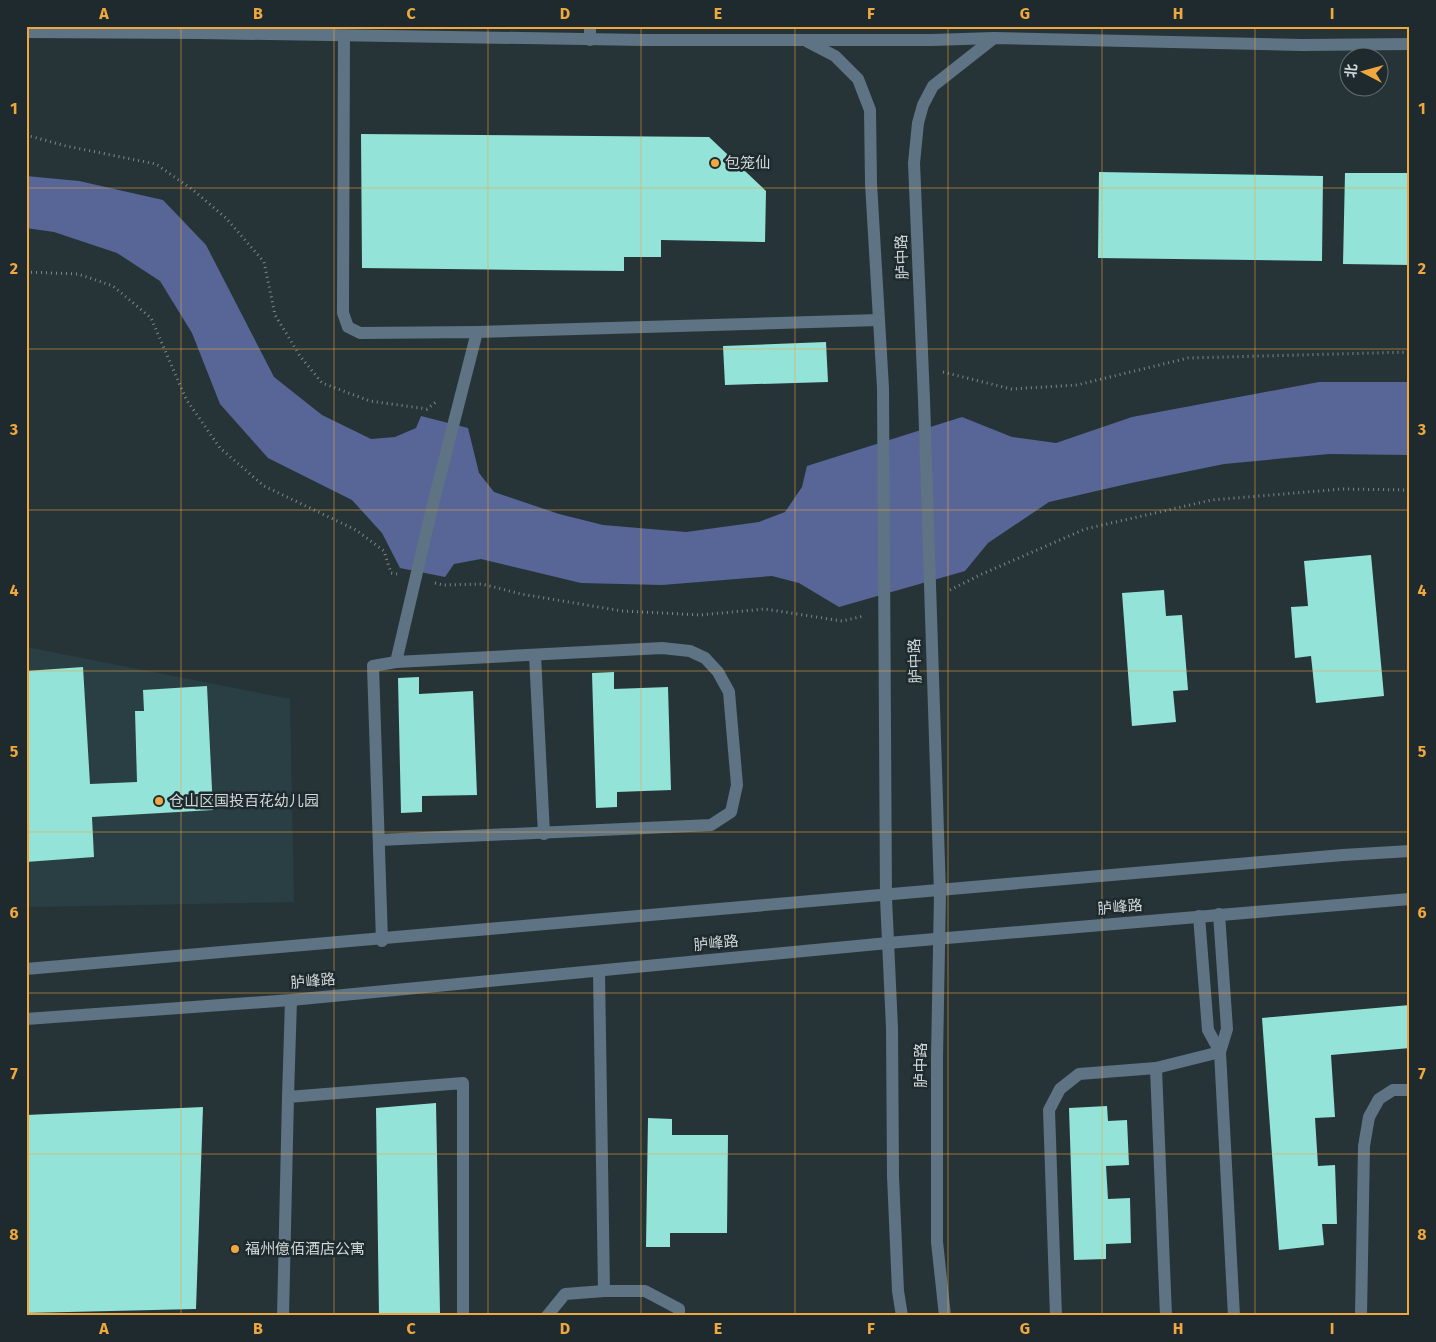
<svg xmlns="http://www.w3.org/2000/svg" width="1436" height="1342" font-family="'Fira Sans','Noto Sans SC',sans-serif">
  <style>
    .built { fill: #2a3f44 }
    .water { fill: #576697 }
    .building { fill: #94e3d8 }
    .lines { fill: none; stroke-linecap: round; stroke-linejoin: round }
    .path { stroke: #7d8789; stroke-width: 3; stroke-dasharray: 1 4; stroke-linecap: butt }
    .minor { stroke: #5e7383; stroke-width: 12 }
    .grid { fill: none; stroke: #efa73e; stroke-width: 1; stroke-opacity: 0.55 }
    .poi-dot { fill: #efa73e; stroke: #1e2a2d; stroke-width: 2 }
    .labels { text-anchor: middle; stroke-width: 5; stroke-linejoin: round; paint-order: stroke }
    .poi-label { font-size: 15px; fill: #cfd7d8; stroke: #1e2a2d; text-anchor: start }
    .street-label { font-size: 15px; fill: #cfd7d8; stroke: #1e2a2d }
    .neatline { fill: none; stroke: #efa73e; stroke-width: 2 }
    .grid-label { font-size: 16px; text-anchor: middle; font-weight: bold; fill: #efa73e }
  </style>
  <rect width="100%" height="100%" fill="#273437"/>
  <path class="built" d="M26 647 290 699 294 902 36 907 26 906Z"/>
  <path class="water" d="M26 176 79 181 163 200 206 245 274 377 322 415 371 439 395 437 416 428 421 416 468 428 479 473 494 492 559 514 603 525 686 532 759 522 785 512 802 487 807 466 962 417 1012 437 1056 443 1132 417 1319 382H1410V455L1329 454 1224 464 1131 483 1049 502 988 543 965 571 839 607 799 583 772 576 662 585 581 583 481 559 454 564 445 577 400 568 382 533 352 500 268 458 220 404 192 333 160 281 117 253 54 232 26 228Z"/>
  <g class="building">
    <path d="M361 134 709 137 766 191 765 242 661 240V257H624V271L362 268Z"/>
    <path d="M1099 172 1323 176 1322 261 1098 258Z"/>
    <path d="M1345 173H1410V265L1343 264Z"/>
    <path d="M826 342 828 382 725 385 723 346Z"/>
    <path d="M1371 555 1384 696 1316 703 1311 656 1295 658 1291 607 1308 606 1304 561Z"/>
    <path d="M1164 590 1166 616 1182 615 1188 690 1173 691 1176 722 1132 726 1122 593Z"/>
    <path d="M83 667 90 784 137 782 135 711H144L143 690 207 686 213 810 92 817 94 857 26 862V671Z"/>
    <path d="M614 672V689L668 687 671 790 617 792V807L596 808 592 673Z"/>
    <path d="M419 677V694L473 691 477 795 422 796V812L401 813 398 678Z"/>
    <path d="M1410 1005V1048L1331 1055 1335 1117 1315 1118 1318 1166 1335 1165 1337 1224H1322L1324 1245 1279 1250 1262 1018Z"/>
    <path d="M436 1103 440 1313 379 1316 376 1108Z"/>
    <path d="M1107 1106 1108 1121 1127 1120 1129 1165 1106 1166 1108 1199 1130 1198 1131 1243 1106 1244V1259L1074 1260 1069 1108Z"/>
    <path d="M203 1107 196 1309 26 1313V1115Z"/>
    <path d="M648 1118 672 1119V1135H728L727 1233H670V1247H646Z"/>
  </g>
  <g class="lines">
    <g class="path">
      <path d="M26 135 66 146 156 164 193 190 226 218 264 262 275 315 300 356 322 383 370 401 427 409 436 402H438"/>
      <path d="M26 272 78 274 113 286 151 318 186 399 220 448 264 486 356 530 384 551 391 573 397 574"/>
      <path d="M943 372 1011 389 1077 385 1188 358 1410 352"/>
      <path d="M435 583 443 585 482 584 521 594 622 611 700 615 765 609 842 621 864 616"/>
      <path d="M950 590 982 574 1085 529 1212 500 1342 489 1410 490"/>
    </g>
    <g class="minor">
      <path d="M590 26V40"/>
      <path d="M26 32 199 33 643 40H932L994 38 1302 45 1410 44"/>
      <path d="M344 36 343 313 348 327 360 333 477 332 432 508 396 662 373 666 382 941"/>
      <path d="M808 42 835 56 858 79 870 110 871 183 883 388 886 898 892 1028 893 1176 898 1291 902 1316"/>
      <path d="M477 332 879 320"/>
      <path d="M535 655 544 834"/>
      <path d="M379 840 711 825 731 812 737 785 729 692 718 672 705 658 690 651 662 648 396 662"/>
      <path d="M1219 914 1227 1029 1220 1052 1234 1316"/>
      <path d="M1199 916 1208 1030 1220 1052"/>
      <path d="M26 969C466 935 905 896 1343 855L1410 851"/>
      <path d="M599 971 604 1291H645L679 1309V1316"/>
      <path d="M26 1019 291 1000 888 943 1410 899"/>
      <path d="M1156 1068 1166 1316"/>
      <path d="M288 1097 291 1000"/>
      <path d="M283 1316 288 1097 463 1083V1316"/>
      <path d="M547 1316 565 1294 604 1291"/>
      <path d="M945 1316 937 1242V1057L940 893 924 399 914 163 918 123 923 105 933 86 994 38"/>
      <path d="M1056 1316 1049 1110 1060 1089 1079 1074 1156 1068 1220 1052"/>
      <path d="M1361 1316 1364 1146 1369 1117 1379 1099 1393 1090H1410"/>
    </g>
  </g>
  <path class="grid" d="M181 26V1316M334 26V1316M488 26V1316M641 26V1316M795 26V1316M948 26V1316M1102 26V1316M1255 26V1316M26 188H1410M26 349H1410M26 510H1410M26 671H1410M26 832H1410M26 993H1410M26 1154H1410"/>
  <g class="poi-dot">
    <circle cx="715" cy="163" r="5"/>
    <circle cx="159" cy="801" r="5"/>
    <circle cx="235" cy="1249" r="5"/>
  </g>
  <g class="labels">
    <g class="poi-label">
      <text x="725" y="168">包笼仙</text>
      <text x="169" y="806">仓山区国投百花幼儿园</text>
      <text x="245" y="1254">福州億佰酒店公寓</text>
    </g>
    <g class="street-label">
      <text transform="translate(902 257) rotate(-92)" y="5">胪中路</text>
      <text transform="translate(915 661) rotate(-92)" y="5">胪中路</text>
      <text transform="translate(1120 907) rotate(-5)" y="5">胪峰路</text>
      <text transform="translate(716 943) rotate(-6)" y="5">胪峰路</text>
      <text transform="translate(313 981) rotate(-5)" y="5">胪峰路</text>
      <text transform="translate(921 1065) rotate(-90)" y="5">胪中路</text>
    </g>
  </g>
  <rect width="1436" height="1342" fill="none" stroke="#1e2a2d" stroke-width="55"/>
  <g transform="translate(1364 72) rotate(276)"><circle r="24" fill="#1e2a2d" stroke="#656f71"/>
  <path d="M0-4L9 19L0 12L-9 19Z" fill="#efa73e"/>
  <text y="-8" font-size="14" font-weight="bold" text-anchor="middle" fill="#cfd7d8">北</text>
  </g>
  <rect x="28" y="28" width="1380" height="1286" class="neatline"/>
  <g class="grid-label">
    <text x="104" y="19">A</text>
    <text x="258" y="19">B</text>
    <text x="411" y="19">C</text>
    <text x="565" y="19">D</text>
    <text x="718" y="19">E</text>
    <text x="871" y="19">F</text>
    <text x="1025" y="19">G</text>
    <text x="1178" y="19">H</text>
    <text x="1332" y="19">I</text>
    <text x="14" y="114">1</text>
    <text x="1422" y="114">1</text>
    <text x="14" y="274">2</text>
    <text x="1422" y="274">2</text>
    <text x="14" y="435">3</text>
    <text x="1422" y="435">3</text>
    <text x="14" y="596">4</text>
    <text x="1422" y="596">4</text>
    <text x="14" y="757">5</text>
    <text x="1422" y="757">5</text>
    <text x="14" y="918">6</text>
    <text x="1422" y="918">6</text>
    <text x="14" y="1079">7</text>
    <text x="1422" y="1079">7</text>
    <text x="14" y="1240">8</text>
    <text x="1422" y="1240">8</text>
    <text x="104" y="1334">A</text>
    <text x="258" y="1334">B</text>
    <text x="411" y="1334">C</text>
    <text x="565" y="1334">D</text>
    <text x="718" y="1334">E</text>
    <text x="871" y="1334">F</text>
    <text x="1025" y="1334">G</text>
    <text x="1178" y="1334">H</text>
    <text x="1332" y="1334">I</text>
  </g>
</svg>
